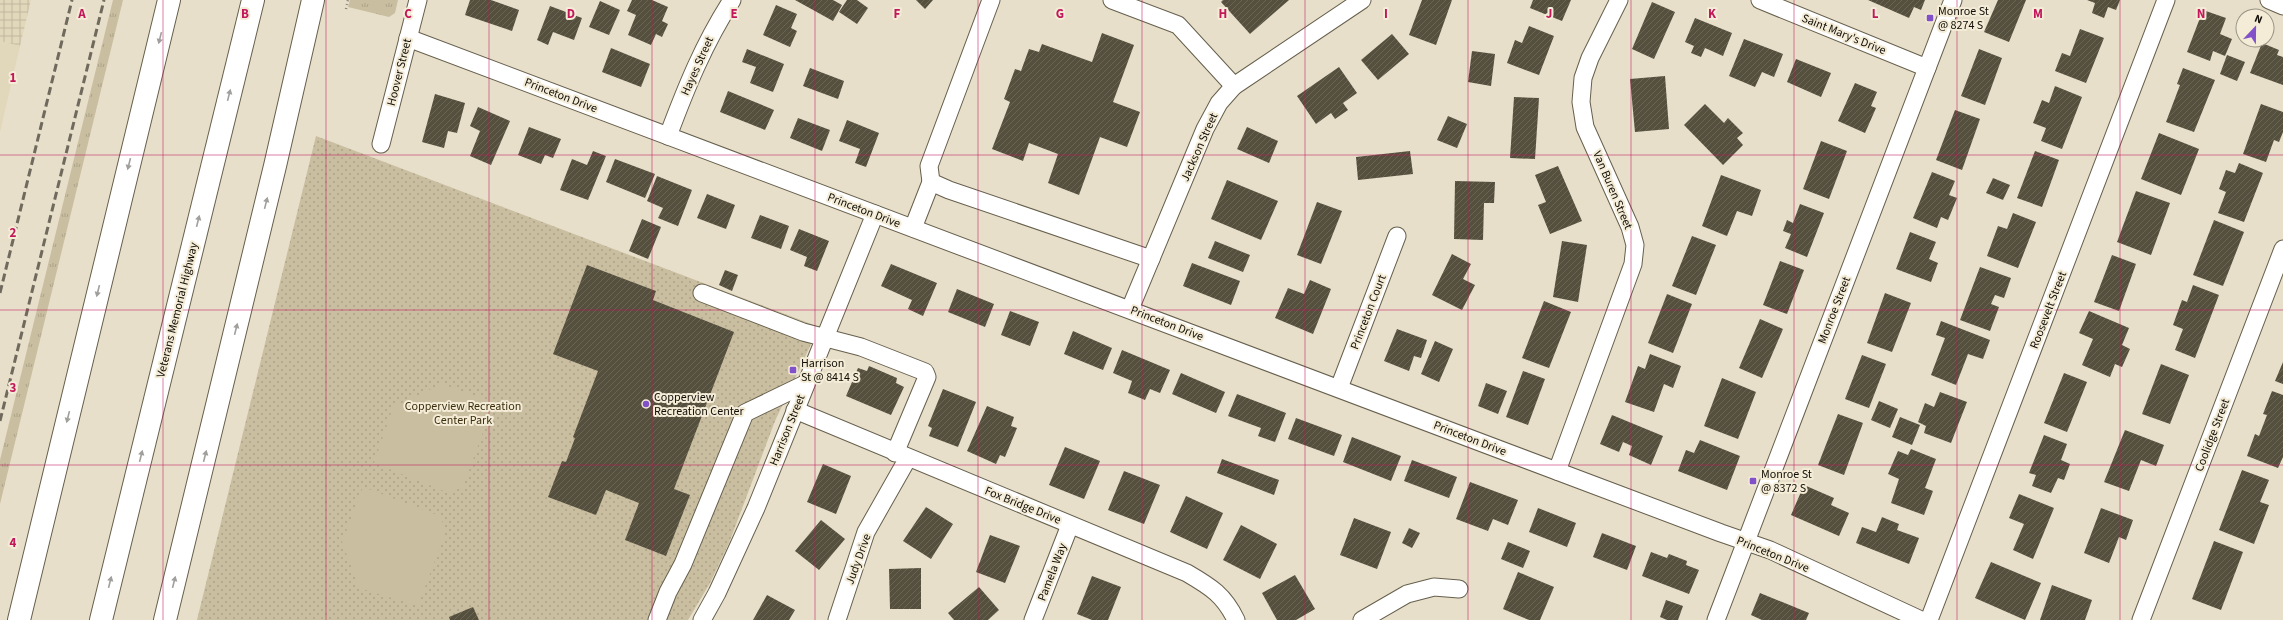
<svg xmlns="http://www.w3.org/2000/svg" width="2283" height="620" font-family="'Source Sans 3',sans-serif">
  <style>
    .built { fill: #e1d7ba }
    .industrial { fill: url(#industrial-grid) }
    .grass { fill: url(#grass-tufts) }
    .park { fill: url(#park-dots) }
    .garden { fill: #c9bea0 }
    .building { fill: url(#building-hatch) }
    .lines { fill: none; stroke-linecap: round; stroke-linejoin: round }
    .minor-casing { stroke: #665f4c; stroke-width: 19 }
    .highway-casing { stroke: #665f4c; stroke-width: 24 }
    .path { stroke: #898374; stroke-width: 2.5; stroke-dasharray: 1 3; stroke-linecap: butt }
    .minor { stroke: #fff; stroke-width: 17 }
    .highway { stroke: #fff; stroke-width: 22 }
    .rail { stroke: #6f6a5d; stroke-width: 3; stroke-dasharray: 8 4; stroke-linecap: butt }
    .oneway { fill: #a09f9c }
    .grid { fill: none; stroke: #c2185b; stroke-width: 1; stroke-opacity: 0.55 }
    .poi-dot { fill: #8250c8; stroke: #f4ecd7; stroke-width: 1.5 }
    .labels { text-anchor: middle; stroke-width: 4; stroke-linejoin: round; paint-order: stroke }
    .poi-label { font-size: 12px; fill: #110e07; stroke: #f4ecd7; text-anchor: start }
    .street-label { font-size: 12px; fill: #110e07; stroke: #f4ecd7 }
    .park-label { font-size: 12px; fill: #3b2f0e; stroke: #f4ecd7 }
    .grid-label { font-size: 13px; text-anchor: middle; font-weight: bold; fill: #c2185b; stroke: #f4ecd7; stroke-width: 4; stroke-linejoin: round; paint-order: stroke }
  </style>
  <defs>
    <pattern id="industrial-grid" width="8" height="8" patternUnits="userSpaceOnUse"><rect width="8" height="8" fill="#e1d7ba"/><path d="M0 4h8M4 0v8" fill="none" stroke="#c0b79e"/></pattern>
    <pattern id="grass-tufts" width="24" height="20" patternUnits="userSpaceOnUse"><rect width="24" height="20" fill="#c9bea0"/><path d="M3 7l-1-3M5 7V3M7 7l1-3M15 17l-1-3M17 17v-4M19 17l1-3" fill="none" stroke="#aca288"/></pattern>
    <pattern id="park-dots" width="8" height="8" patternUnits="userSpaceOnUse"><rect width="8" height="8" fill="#c9bea0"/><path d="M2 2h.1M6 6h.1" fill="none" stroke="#aca288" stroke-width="1.8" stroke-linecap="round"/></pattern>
    <pattern id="building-hatch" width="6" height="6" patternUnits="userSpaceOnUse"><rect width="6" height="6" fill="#554f3d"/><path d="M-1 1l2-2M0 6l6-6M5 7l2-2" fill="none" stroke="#696455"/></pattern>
  </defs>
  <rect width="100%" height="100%" fill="#e7dfca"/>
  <path class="built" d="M0 41 20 46 0 132Z"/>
  <path class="industrial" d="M0 0H31L20 46 0 41Z"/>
  <g class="grass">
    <path d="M113 0H123L0 504V460Z"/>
    <path d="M350 0H398L395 13 389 17 348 7Z"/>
  </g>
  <path class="park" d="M316 136 819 327 775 421 729 543 710 583 688 620H197Z"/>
  <g class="garden">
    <path d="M442 384 494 402 463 487 449 493 374 463 393 407Z"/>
    <path d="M363 487 440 516 446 531 418 606 359 588 342 542Z"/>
  </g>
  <g class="building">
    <path d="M470 0H491L519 10 512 31 465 15Z"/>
    <path d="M632 0H652L668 7 662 21 668 24 662 37 656 34 651 45 628 35 636 15 627 11Z"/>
    <path d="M795 0H833L842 5 833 21Z"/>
    <path d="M847 0H857L868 8 857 24 839 12Z"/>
    <path d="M916 0H933L925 9Z"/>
    <path d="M1223 0H1289L1250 34 1221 2Z"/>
    <path d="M1422 0H1452L1436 45 1409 35Z"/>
    <path d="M1533 0H1571L1562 21 1530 8Z"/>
    <path d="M1868 0H1925L1921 10 1914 7 1909 18Z"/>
    <path d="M1998 0H2026L2009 42 1984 32Z"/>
    <path d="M2087 0H2120L2116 10 2108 7 2104 18 2092 13 2095 3Z"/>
    <path d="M600 1 620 10 609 35 589 27Z"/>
    <path d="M1652 2 1675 12 1654 59 1632 49Z"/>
    <path d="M776 5 797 14 791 28 797 31 790 47 763 35Z"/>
    <path d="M550 6 582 18 574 40 553 32 548 45 537 40Z"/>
    <path d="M2203 10 2226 18 2220 34 2232 39 2225 56 2213 51 2210 61 2187 52Z"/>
    <path d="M1695 18 1732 33 1723 56 1705 48 1701 57 1691 53 1694 46 1685 42Z"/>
    <path d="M1529 26 1554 36 1539 75 1507 63 1515 40 1522 43Z"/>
    <path d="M2080 29 2104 38 2086 83 2055 71 2062 53 2070 56Z"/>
    <path d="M1102 33 1134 45 1113 102 1140 112 1127 147 1100 137 1079 195 1048 183 1058 154 1029 143 1023 161 992 149 1010 102 1004 99 1015 69 1021 71 1029 49 1039 52 1042 44 1092 62Z"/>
    <path d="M1392 34 1409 54 1378 80 1361 60Z"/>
    <path d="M1744 39 1783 54 1774 77 1762 72 1755 87 1729 76Z"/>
    <path d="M2262 43 2279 50 2277 55 2283 57V85L2250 73Z"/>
    <path d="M611 48 650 64 641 87 602 72Z"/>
    <path d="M747 49 784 64 773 92 750 83 756 67 742 62Z"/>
    <path d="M1979 49 2002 58 1985 105 1961 96Z"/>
    <path d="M1472 51 1495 54 1491 86 1468 82Z"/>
    <path d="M2227 55 2245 62 2237 81 2220 74Z"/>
    <path d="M1796 59 1831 73 1821 97 1787 82Z"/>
    <path d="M1339 67 1357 93 1343 103 1348 110 1335 119 1331 113 1316 124 1297 96Z"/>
    <path d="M810 68 844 81 838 99 803 86Z"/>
    <path d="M2183 68 2215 80 2194 132 2166 122 2180 85 2177 84Z"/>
    <path d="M1665 76 1669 129 1635 132 1630 79Z"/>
    <path d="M1855 83 1877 92 1871 106 1876 108 1865 133 1838 121Z"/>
    <path d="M2055 86 2082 97 2062 149 2041 141 2046 128 2033 123 2042 100 2049 103Z"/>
    <path d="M728 91 774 110 765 130 720 112Z"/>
    <path d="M435 94 465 103 457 133 448 131 444 148 422 142Z"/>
    <path d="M1514 97 1539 98 1535 159 1510 158Z"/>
    <path d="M1705 104 1724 123 1728 118 1743 133 1737 138 1743 145 1723 165 1684 125Z"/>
    <path d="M2261 104 2283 112V132L2279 142 2274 140 2266 162 2243 154Z"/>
    <path d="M478 107 510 121 491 165 470 156 480 131 470 126Z"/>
    <path d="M1955 110 1980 119 1962 170 1936 160Z"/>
    <path d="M1448 116 1467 124 1457 148 1437 140Z"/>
    <path d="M798 118 830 130 822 151 790 138Z"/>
    <path d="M847 120 879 133 866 167 855 163 860 149 839 141Z"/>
    <path d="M529 127 561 139 553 158 545 155 541 164 518 155Z"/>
    <path d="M1247 127 1278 141 1269 163 1237 149Z"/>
    <path d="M2159 133 2199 149 2181 195 2141 179Z"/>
    <path d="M1821 141 1847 151 1829 199 1803 189Z"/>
    <path d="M593 151 606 156 588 200 560 190 572 159 587 165Z"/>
    <path d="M1410 151 1413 174 1358 180 1356 157Z"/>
    <path d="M2035 151 2059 160 2042 207 2017 198Z"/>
    <path d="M615 159 655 174 645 198 606 182Z"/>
    <path d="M2239 163 2263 173 2244 222 2218 213 2226 192 2219 189 2226 170 2235 173Z"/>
    <path d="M1558 166 1582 221 1550 234 1538 205 1546 202 1535 175Z"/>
    <path d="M1932 172 1955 181 1949 195 1957 198 1948 220 1941 217 1937 228 1913 218Z"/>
    <path d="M1721 175 1761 190 1752 216 1737 211 1727 236 1702 226Z"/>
    <path d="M657 176 692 190 678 226 658 218 663 208 647 201Z"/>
    <path d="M1993 178 2010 185 2003 200 1986 193Z"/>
    <path d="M1227 180 1278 201 1261 240 1211 219Z"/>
    <path d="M1455 181 1495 182 1494 203H1484L1483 240 1454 239Z"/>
    <path d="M2136 191 2170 203 2151 255 2117 242Z"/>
    <path d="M707 194 735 205 726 229 697 218Z"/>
    <path d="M1317 202 1342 211 1321 264 1297 255Z"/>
    <path d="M1800 204 1824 213 1807 257 1785 248 1791 234 1783 231 1787 220 1793 223Z"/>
    <path d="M2013 213 2036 222 2018 268 1987 256 1998 226 2007 229Z"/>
    <path d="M760 215 789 226 781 249 751 238Z"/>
    <path d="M642 219 661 227 648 259 629 251Z"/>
    <path d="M2214 220 2244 232 2223 286 2193 275Z"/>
    <path d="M799 229 829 241 817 271 804 266 807 257 790 250Z"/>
    <path d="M1910 232 1936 242 1929 259 1938 263 1931 282 1896 269Z"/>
    <path d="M1692 236 1716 245 1696 295 1672 286Z"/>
    <path d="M1215 241 1250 255 1243 272 1208 258Z"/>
    <path d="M1562 241 1587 245 1578 302 1553 297Z"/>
    <path d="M1452 254 1471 264 1463 279 1475 285 1462 310 1432 295Z"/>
    <path d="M2112 255 2136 264 2119 311 2094 302Z"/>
    <path d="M1780 261 1804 270 1787 314 1763 305Z"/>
    <path d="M1192 263 1240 281 1231 305 1183 286Z"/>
    <path d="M891 264 937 283 923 316 908 309 912 300 881 286Z"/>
    <path d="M587 265 656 291 653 300 734 332 674 489 690 495 666 556 625 540 639 503 606 490 596 515 548 497 562 461 566 462 575 438 573 437 598 371 553 354Z"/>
    <path d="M1980 267 2011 278 2004 298 1995 295 1991 304 1999 307 1990 331 1960 320Z"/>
    <path d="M725 270 738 275 732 291 719 285Z"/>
    <path d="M1310 280 1331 289 1313 334 1275 318 1288 288 1304 294Z"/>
    <path d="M2193 285 2219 295 2195 358 2175 350 2183 329 2173 325 2182 300 2187 302Z"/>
    <path d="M957 289 994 304 985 327 948 312Z"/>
    <path d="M1885 293 1911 303 1892 352 1867 343Z"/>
    <path d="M1667 294 1692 304 1673 353 1648 343Z"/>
    <path d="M1544 301 1571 312 1549 368 1522 358Z"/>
    <path d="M1010 311 1039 322 1030 346 1001 335Z"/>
    <path d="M2089 311 2129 328 2122 345 2130 349 2122 367 2115 364 2110 377 2082 365 2093 339 2079 333Z"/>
    <path d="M1760 319 1783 329 1762 378 1739 368Z"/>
    <path d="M1941 321 1990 340 1983 359 1968 354 1956 385 1931 375 1945 338 1936 335Z"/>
    <path d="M1397 329 1427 340 1421 358 1414 356 1409 371 1384 361Z"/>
    <path d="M1073 331 1112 348 1103 370 1064 354Z"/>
    <path d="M1435 341 1453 349 1439 382 1421 374Z"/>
    <path d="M1122 350 1170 370 1160 393 1150 389 1145 400 1128 393 1132 381 1113 373Z"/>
    <path d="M1650 354 1681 366 1673 388 1664 384 1654 412 1625 402 1638 366 1645 369Z"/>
    <path d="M1862 355 1886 364 1869 408 1845 399Z"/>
    <path d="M2283 362V384L2275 381Z"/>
    <path d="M2161 364 2189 375 2170 424 2142 414Z"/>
    <path d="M869 366 897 378 896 383 904 387 891 415 846 396 858 368 867 371Z"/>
    <path d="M1523 371 1545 379 1528 425 1506 417Z"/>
    <path d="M1181 373 1225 392 1216 413 1172 394Z"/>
    <path d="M2064 373 2087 382 2067 432 2044 423Z"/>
    <path d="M1722 378 1756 392 1738 439 1704 426Z"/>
    <path d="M1486 383 1507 391 1498 414 1478 406Z"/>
    <path d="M943 389 976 402 958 447 929 436 932 428 928 426Z"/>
    <path d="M2272 391 2283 395V457L2278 468 2247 456 2255 434 2259 436 2267 415 2263 414Z"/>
    <path d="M1940 392 1967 402 1951 443 1924 433 1926 426 1918 422 1925 403 1934 407Z"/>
    <path d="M1237 394 1286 413 1275 442 1258 436 1261 428 1228 416Z"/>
    <path d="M1879 401 1898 409 1890 428 1871 420Z"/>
    <path d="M987 406 1014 417 1011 426 1017 428 1005 457 1000 455 996 464 967 451Z"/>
    <path d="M1838 414 1863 423 1844 475 1818 465Z"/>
    <path d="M1612 415 1663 436 1651 465 1629 455 1632 446 1623 442 1619 452 1600 444Z"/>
    <path d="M1900 417 1920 425 1912 445 1892 437Z"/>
    <path d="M1296 418 1342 435 1334 456 1288 439Z"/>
    <path d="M2125 430 2164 445 2156 466 2141 460 2129 491 2104 482Z"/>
    <path d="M2044 435 2067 444 2061 460 2070 464 2064 480 2058 478 2051 493 2032 486 2036 475 2029 473Z"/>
    <path d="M1352 437 1401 456 1391 481 1343 462Z"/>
    <path d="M1700 440 1740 456 1727 490 1678 471 1686 450 1694 453Z"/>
    <path d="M1065 447 1100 461 1084 499 1049 485Z"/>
    <path d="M1911 449 1936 459 1925 488 1933 491 1924 515 1891 503 1899 479 1888 474 1898 451 1908 455Z"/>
    <path d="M1222 459 1279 480 1274 495 1217 473Z"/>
    <path d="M1412 460 1457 477 1449 498 1404 481Z"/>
    <path d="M823 464 851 476 836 514 807 502Z"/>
    <path d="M2242 470 2269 480 2260 502 2269 505 2254 544 2219 530Z"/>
    <path d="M1124 471 1160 485 1144 524 1108 510Z"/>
    <path d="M1470 482 1518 500 1508 525 1493 519 1488 531 1456 519Z"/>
    <path d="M1804 485 1834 498 1831 505 1849 513 1839 536 1791 515Z"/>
    <path d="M2019 494 2054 508 2033 559 2013 550 2024 524 2009 518Z"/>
    <path d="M1186 496 1223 513 1207 549 1170 532Z"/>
    <path d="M926 507 953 524 931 559 903 541Z"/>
    <path d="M1538 508 1576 523 1567 547 1529 532Z"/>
    <path d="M2101 508 2133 520 2126 540 2119 537 2109 563 2084 553Z"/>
    <path d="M1882 517 1899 524 1897 530 1919 538 1909 564 1856 543 1862 527 1876 532Z"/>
    <path d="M1354 518 1391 532 1377 569 1340 555Z"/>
    <path d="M821 520 845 539 819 570 795 551Z"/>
    <path d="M1241 525 1277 544 1260 579 1223 560Z"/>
    <path d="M1409 528 1420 533 1412 548 1402 543Z"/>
    <path d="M1602 533 1636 546 1627 570 1593 557Z"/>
    <path d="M990 535 1020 546 1005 583 976 572Z"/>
    <path d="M2214 541 2243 552 2221 610 2192 599Z"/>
    <path d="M1508 542 1530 551 1523 568 1501 559Z"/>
    <path d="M1651 552 1667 558 1669 554 1687 561 1686 565 1699 570 1689 594 1642 576Z"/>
    <path d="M1991 562 2041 583 2025 620 1975 598Z"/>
    <path d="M921 568V609H890L889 569Z"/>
    <path d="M1518 572 1554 587 1540 620H1529L1503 609Z"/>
    <path d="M1295 575 1315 609 1296 620H1277L1262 593Z"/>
    <path d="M1092 576 1121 587 1108 620H1092L1077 614Z"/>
    <path d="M2052 585 2092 600 2085 620H2040Z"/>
    <path d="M979 587 999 610 988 620H954L948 613Z"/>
    <path d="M1760 593 1809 613 1806 620H1762L1751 615Z"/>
    <path d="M767 595 795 610 789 620H753Z"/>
    <path d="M1666 600 1683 606 1678 620H1667L1660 617Z"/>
    <path d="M473 607 479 620H450L449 617Z"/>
  </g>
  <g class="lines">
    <defs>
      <g id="minor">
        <path d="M991 0 929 166 931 182 949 190 1151 259"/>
        <path d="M1112 0 1178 25 1234 86"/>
        <path d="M1760 0 1927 68"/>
        <path d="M2269 0 2283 6"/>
        <path d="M408 38 1721 533 1770 550 1921 620"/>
        <path d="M668 136C686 88 704 43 732 0"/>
        <path d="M381 144 418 0"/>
        <path d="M913 228 931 182"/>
        <path d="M702 293 803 332 861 347 925 372 927 377 895 453"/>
        <path d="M1130 309 1205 129 1219 103 1234 86 1362 0"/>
        <path d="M1339 388 1397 236"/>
        <path d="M795 410 1187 573C1211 587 1224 595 1236 620"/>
        <path d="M1557 471 1633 264 1635 245 1630 227 1585 127 1581 102 1583 78 1590 58 1619 0"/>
        <path d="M657 620 668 592 683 564 745 413 805 384"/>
        <path d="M702 620 717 593 756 508 875 214"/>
        <path d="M837 620 866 532 908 458"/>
        <path d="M1033 620 1070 525"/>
        <path d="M1362 620 1407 594 1434 587 1459 589"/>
        <path d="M1716 620 1953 0"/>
        <path d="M1929 620 2166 0"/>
        <path d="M2141 620 2283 249"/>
      </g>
      <g id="highway">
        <path d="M19 620 169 0"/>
        <path d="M101 620 253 0"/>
        <path d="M165 620 275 166 313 0"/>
      </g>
    </defs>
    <use href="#minor" class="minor-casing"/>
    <use href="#highway" class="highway-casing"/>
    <path class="path" d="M346 9 348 0"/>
    <use href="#minor" class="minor"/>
    <use href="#highway" class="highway"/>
    <g class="rail">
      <path d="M0 293 72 0"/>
      <path d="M0 421 104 0"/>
    </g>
  </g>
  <defs><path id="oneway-solid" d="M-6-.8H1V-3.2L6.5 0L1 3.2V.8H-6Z"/></defs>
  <g class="oneway">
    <use href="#oneway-solid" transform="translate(160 38) rotate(104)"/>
    <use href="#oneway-solid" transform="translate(229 95) rotate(-76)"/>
    <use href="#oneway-solid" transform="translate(129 164) rotate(104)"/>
    <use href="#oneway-solid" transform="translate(266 203) rotate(-76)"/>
    <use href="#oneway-solid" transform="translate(198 221) rotate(-76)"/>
    <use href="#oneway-solid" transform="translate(98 291) rotate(104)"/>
    <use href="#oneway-solid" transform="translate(236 329) rotate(-76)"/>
    <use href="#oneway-solid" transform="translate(68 417) rotate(104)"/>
    <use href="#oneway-solid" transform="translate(141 456) rotate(-76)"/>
    <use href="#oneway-solid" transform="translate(205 456) rotate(-76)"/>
    <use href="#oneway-solid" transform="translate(110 582) rotate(-76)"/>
    <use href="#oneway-solid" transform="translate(174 582) rotate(-76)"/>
  </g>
  <path class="grid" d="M163 0V620M326 0V620M489 0V620M652 0V620M815 0V620M978 0V620M1142 0V620M1305 0V620M1468 0V620M1631 0V620M1794 0V620M1957 0V620M2120 0V620M0 155H2283M0 310H2283M0 465H2283"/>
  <g class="poi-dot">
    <rect x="1926" y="14" width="8" height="8" rx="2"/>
    <rect x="789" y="366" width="8" height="8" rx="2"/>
    <circle cx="646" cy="404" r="4"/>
    <rect x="1749" y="477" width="8" height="8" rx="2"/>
  </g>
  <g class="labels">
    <g class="poi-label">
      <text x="1938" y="15">Monroe St<tspan x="1938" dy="14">@ 8274 S</tspan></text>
      <text x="801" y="367">Harrison<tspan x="801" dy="14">St @ 8414 S</tspan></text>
      <text x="654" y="401">Copperview<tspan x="654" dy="14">Recreation Center</tspan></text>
      <text x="1761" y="478">Monroe St<tspan x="1761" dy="14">@ 8372 S</tspan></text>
    </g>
    <g class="street-label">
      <text transform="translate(1844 34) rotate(22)" y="4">Saint Mary's Drive</text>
      <text transform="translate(697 66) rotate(-66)" y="4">Hayes Street</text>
      <text transform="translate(399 72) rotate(-76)" y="4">Hoover Street</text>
      <text transform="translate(561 95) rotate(21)" y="4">Princeton Drive</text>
      <text transform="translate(1199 147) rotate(-66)" y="4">Jackson Street</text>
      <text transform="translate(1613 190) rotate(67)" y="4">Van Buren Street</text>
      <text transform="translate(864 210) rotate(21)" y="4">Princeton Drive</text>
      <text transform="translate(177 310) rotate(-76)" y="4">Veterans Memorial Highway</text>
      <text transform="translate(1834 310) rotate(-69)" y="4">Monroe Street</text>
      <text transform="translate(2048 310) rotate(-69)" y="4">Roosevelt Street</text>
      <text transform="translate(1368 312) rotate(-69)" y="4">Princeton Court</text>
      <text transform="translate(1167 323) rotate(21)" y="4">Princeton Drive</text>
      <text transform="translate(787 430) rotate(-68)" y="4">Harrison Street</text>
      <text transform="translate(2212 435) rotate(-69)" y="4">Coolidge Street</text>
      <text transform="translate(1470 438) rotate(21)" y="4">Princeton Drive</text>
      <text transform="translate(1023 505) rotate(22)" y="4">Fox Bridge Drive</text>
      <text transform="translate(1773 554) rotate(22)" y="4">Princeton Drive</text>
      <text transform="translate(858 559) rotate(-70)" y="4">Judy Drive</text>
      <text transform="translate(1052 572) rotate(-69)" y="4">Pamela Way</text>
    </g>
    <g class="park-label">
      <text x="463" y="410">Copperview Recreation<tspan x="463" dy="14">Center Park</tspan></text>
    </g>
  </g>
  <g class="grid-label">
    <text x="82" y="18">A</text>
    <text x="245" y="18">B</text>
    <text x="408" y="18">C</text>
    <text x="571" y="18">D</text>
    <text x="734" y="18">E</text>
    <text x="897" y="18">F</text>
    <text x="1060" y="18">G</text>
    <text x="1223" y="18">H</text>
    <text x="1386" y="18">I</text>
    <text x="1549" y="18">J</text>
    <text x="1712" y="18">K</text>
    <text x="1875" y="18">L</text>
    <text x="2038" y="18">M</text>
    <text x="2201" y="18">N</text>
    <text x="13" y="82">1</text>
    <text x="13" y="237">2</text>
    <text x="13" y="392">3</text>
    <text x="13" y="547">4</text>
  </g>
  <g transform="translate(2255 28) rotate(22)"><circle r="19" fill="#f4ecd7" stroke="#999384"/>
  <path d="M0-3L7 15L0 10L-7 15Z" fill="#8250c8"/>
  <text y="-6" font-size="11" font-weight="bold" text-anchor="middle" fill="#110e07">N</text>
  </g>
</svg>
